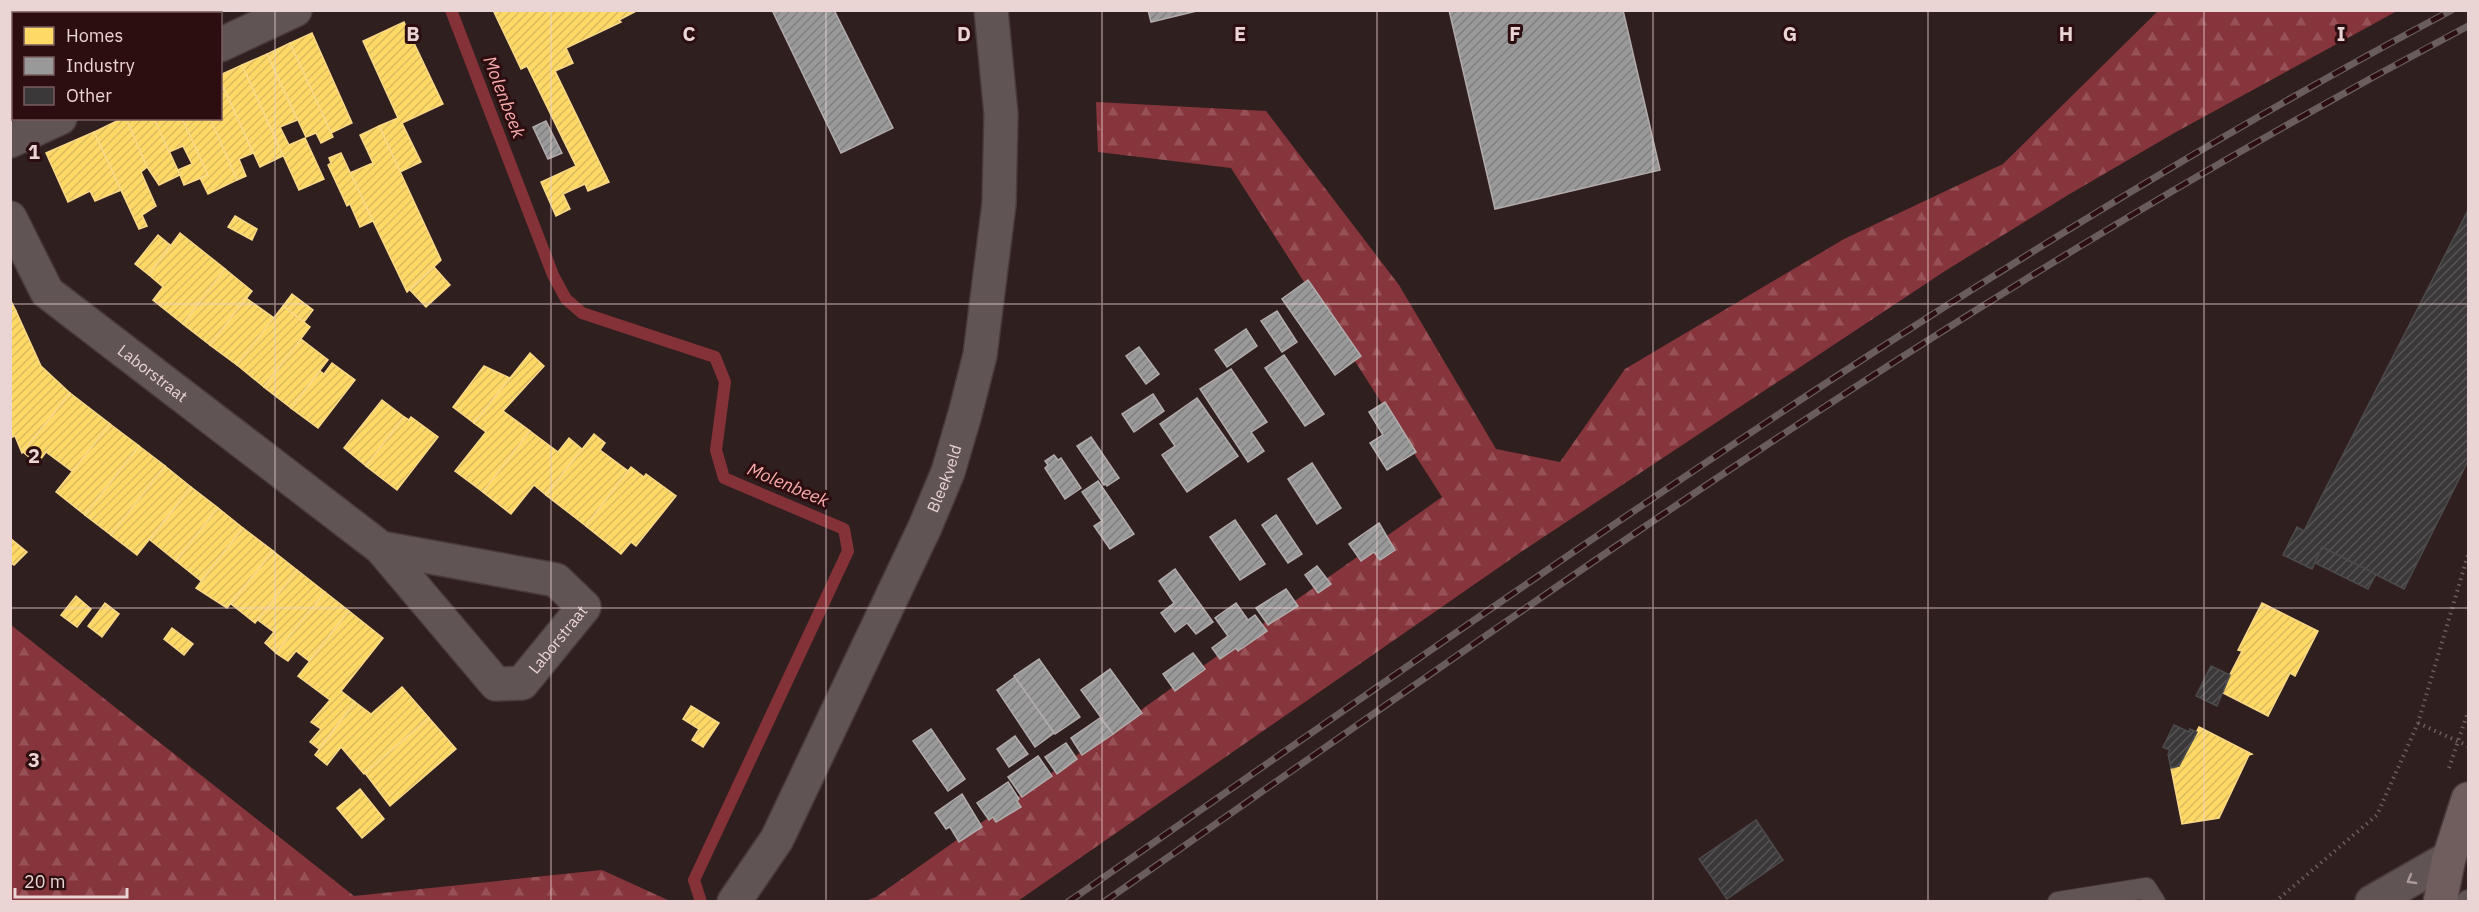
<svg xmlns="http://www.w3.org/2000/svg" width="2479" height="912" font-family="'IBM Plex Sans',sans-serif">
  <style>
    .forest { fill: url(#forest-firs) }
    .homes { fill: url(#homes-hatch); stroke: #f9d887; stroke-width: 1.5 }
    .industry { fill: url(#industry-hatch); stroke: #b2abab; stroke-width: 1.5 }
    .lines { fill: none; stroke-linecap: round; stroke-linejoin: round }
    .stream { stroke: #843138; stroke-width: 12 }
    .building { fill: url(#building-hatch); stroke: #4d4b4c; stroke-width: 1.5 }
    .lane-casing { stroke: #493a3b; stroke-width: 22 }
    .street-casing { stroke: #493a3b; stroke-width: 36 }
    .primary-casing { stroke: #493a3b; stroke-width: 36 }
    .path { stroke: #6b5e5e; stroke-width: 4; stroke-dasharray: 1.5 4.5; stroke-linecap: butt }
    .lane { stroke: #615454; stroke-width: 20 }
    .street { stroke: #615454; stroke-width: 33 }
    .primary { stroke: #705e5e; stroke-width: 33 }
    .rail-casing { stroke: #695d5d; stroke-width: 7 }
    .rail { stroke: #2c0e10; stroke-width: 4.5; stroke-dasharray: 14; stroke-linecap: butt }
    .oneway { stroke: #ad9a9a }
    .grid { fill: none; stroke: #ebd4d4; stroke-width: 1.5; stroke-opacity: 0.55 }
    .labels { text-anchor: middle; stroke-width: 6; stroke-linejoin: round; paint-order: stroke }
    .street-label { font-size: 16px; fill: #ebd4d4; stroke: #2c0e10 }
    .water-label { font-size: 18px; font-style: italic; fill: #f7aaab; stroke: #2c0e10 }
    .grid-label { font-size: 20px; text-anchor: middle; font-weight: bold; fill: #ebd4d4; stroke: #2c0e10; stroke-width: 6; stroke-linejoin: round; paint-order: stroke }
  </style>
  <defs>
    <pattern id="forest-firs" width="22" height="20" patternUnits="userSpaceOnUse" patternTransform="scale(1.5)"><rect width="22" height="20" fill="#86353c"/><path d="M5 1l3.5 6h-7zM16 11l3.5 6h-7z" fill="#975157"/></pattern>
    <pattern id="homes-hatch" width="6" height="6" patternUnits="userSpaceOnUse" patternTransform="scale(1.5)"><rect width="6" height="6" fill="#ffd966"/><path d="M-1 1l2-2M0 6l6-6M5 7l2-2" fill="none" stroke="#daba5e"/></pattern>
    <pattern id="industry-hatch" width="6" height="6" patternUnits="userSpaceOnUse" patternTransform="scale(1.5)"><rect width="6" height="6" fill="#999"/><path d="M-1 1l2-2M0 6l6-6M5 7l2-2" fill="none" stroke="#807e7e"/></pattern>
    <pattern id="building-hatch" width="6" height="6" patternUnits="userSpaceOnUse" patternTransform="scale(1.5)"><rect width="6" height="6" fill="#3b383a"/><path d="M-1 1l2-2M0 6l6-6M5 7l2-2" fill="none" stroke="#585456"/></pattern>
  </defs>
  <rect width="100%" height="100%" fill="#301f1f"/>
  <g class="forest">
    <path d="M2158 11H2397L2176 132 2068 195 1945 271 1521 552 1018 901 863 902 876 897 1442 497 1231 168 1098 152 1096 102 1266 111 1399 285 1496 449 1560 462 1625 369 1844 239 2003 164Z"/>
    <path d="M11 625 354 896 602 870 670 901H11Z"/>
  </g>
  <g class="homes">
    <path d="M63 10H101L103 14H64Z"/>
    <path d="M493 10H638L619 20 621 22 566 48 573 63 555 71 609 182 588 191 585 184 563 194 570 209 556 216 541 182 576 166 527 66 521 69Z"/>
    <path d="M404 22 443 104 402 123 421 162 400 172 379 126 398 118 363 41Z"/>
    <path d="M312 33 352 123 331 133 290 43Z"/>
    <path d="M290 43 333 137 321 143 316 133 306 137 267 54Z"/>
    <path d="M267 54 297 120 280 127 289 145 305 138 324 179 299 190 242 65Z"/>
    <path d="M14 58V105L10 107V60Z"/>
    <path d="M242 65 283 156 260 167 220 80V75Z"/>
    <path d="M220 80 253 153 239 159 246 176 237 180 210 118H220Z"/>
    <path d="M123 118H126L147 167 141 172 156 206 142 215 147 226 139 229 94 132Z"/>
    <path d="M126 118H154L180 175 159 185 147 167Z"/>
    <path d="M154 118H182L208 175 184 185 178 170 192 164 183 146 169 152Z"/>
    <path d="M182 118H210L237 180 208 194 200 178 208 175Z"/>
    <path d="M379 126 441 260 407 292 350 173 373 163 360 135Z"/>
    <path d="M94 132 121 190 95 201 90 191 68 202 46 153Z"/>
    <path d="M341 153 373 221 360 227 350 204 347 206 328 165 331 163 329 158Z"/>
    <path d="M235 216 257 229 252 240 228 227Z"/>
    <path d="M180 233 225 269 183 324 153 300 163 287 149 275Z"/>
    <path d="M158 235 170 245 149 275 135 264Z"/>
    <path d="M434 267 450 285 426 307 410 290Z"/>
    <path d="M225 269 252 291 210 345 183 324Z"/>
    <path d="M292 294 313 310 304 322 283 306Z"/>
    <path d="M246 298 274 318 237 365 210 345Z"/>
    <path d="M10 299 16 311 10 314Z"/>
    <path d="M283 306 310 327 264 387 237 365Z"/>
    <path d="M16 311 41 366 70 393 22 453 15 436 10 438V314Z"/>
    <path d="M301 339 328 360 291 408 264 387Z"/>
    <path d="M530 353 544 366 503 411 530 431 483 492 455 471 486 432 474 423Z"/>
    <path d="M332 363 355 380 318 428 291 408 320 371 324 374Z"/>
    <path d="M484 366 510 378 474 423 453 407Z"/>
    <path d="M70 393 110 424 73 472 46 452 37 464 23 452Z"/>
    <path d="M382 400 404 417 366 466 344 448Z"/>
    <path d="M404 417 409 420 411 417 438 437 397 490 366 466Z"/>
    <path d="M110 424 139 446 85 515 56 492Z"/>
    <path d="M530 431 558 452 569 438 582 449 546 495 534 485 511 514 483 492Z"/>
    <path d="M594 434 605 443 600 450 628 471 586 526 546 495Z"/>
    <path d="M139 446 165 466 111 535 85 515Z"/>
    <path d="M165 466 191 487 137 555 111 535Z"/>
    <path d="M631 467 644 477 646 474 676 496 636 546 631 542 621 554 586 526Z"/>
    <path d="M191 487 218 508 176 561 150 540Z"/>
    <path d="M218 508 243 528 201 581 176 561Z"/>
    <path d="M243 528 273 551 227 608 196 588Z"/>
    <path d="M10 538 27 552 14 565 10 562Z"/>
    <path d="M273 551 297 570 255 623 231 604Z"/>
    <path d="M297 570 325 592 276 653 265 643 274 632 258 620Z"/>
    <path d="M325 592 349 611 309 661 296 651 288 661 276 653Z"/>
    <path d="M76 596 91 609 77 627 61 615Z"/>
    <path d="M105 603 119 614 102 637 88 626Z"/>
    <path d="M2262 603 2318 631 2295 676 2290 673 2268 716 2221 692 2242 651 2238 650Z"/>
    <path d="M349 611 383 638 341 691 355 702 319 749 310 742 321 729 311 722 330 700 298 676Z"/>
    <path d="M172 628 193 644 184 655 164 639Z"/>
    <path d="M402 687 429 718 364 774 341 747 327 765 315 755 355 702 371 714Z"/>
    <path d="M691 706 719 723 703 747 692 740 699 729 683 719Z"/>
    <path d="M429 718 456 749 390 806 365 773Z"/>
    <path d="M2199 727 2252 754 2249 755 2219 818 2182 824 2171 768 2179 766Z"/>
    <path d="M360 789 384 819 362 838 337 808Z"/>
  </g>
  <g class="industry">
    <path d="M772 10H834L893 128 841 153Z"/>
    <path d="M1148 10H1201L1151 22Z"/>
    <path d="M1449 10H1623L1660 170 1495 209Z"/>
    <path d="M546 121 562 153 548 159 533 127Z"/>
    <path d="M1308 280 1361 356 1335 375 1282 299Z"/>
    <path d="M1277 311 1297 342 1282 352 1261 321Z"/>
    <path d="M1246 329 1257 346 1227 367 1215 350Z"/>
    <path d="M1139 347 1159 374 1146 384 1126 356Z"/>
    <path d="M1284 355 1324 414 1305 426 1265 368Z"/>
    <path d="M1231 369 1267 422 1251 432 1264 451 1248 462 1200 389Z"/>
    <path d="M1153 394 1164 411 1134 432 1122 414Z"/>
    <path d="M1197 398 1238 456 1187 492 1162 455 1175 446 1160 424Z"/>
    <path d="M1385 402 1416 452 1387 470 1370 443 1383 435 1369 412Z"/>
    <path d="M1091 437 1119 478 1107 486 1106 484 1104 485 1077 446Z"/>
    <path d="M1054 455 1058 460 1061 458 1081 488 1065 499 1045 468 1048 465 1045 461Z"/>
    <path d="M1312 463 1341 508 1317 524 1288 479Z"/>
    <path d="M1098 481 1134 534 1110 549 1094 526 1102 521 1082 492Z"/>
    <path d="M1276 515 1302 554 1288 563 1262 525Z"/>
    <path d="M1235 520 1265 564 1240 580 1210 537Z"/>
    <path d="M1379 523 1395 550 1380 560 1374 552 1361 561 1349 544Z"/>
    <path d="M1317 566 1331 584 1318 593 1305 575Z"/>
    <path d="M1175 569 1213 622 1196 634 1187 623 1175 632 1161 613 1174 603 1159 581Z"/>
    <path d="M1286 589 1298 606 1268 625 1256 608Z"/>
    <path d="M1236 603 1248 620 1255 615 1267 631 1238 651 1236 648 1220 659 1212 648 1228 636 1215 618Z"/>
    <path d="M1193 653 1205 669 1175 691 1163 674Z"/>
    <path d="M1039 659 1080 717 1055 734 1014 676Z"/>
    <path d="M1110 669 1142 713 1113 734 1081 690Z"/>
    <path d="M1015 677 1054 733 1035 747 997 690Z"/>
    <path d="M1100 718 1113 734 1082 755 1071 738Z"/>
    <path d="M931 729 965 779 948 791 913 741Z"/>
    <path d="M1015 736 1028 754 1009 767 997 749Z"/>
    <path d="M1066 743 1077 759 1057 774 1045 757Z"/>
    <path d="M1038 756 1052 776 1022 797 1008 777Z"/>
    <path d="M1008 782 1019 799 1017 801 1021 807 996 822 993 817 989 820 977 803Z"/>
    <path d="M962 794 982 827 959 842 950 827 946 829 935 813Z"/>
  </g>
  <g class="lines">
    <path class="stream" d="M451 10 553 275 566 299 582 313 715 357 725 382 716 450 724 478 844 529 848 551 694 880 701 902"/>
  </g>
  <g class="building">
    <path d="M121 10H173L167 14H123Z"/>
    <path d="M2468 210V461L2404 589 2322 547 2312 569 2283 555 2297 527 2304 531Z"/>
    <path d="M2322 547 2376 574 2368 589 2315 563Z"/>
    <path d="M2211 666 2230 675 2217 706 2196 696Z"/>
    <path d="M2174 725 2189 732 2190 729 2197 732 2179 766 2171 768 2168 754 2170 750 2163 747Z"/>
    <path d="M1756 820 1783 860 1727 899 1699 859Z"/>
  </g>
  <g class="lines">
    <defs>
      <g id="lane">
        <path d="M2058 902 2146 888 2155 902"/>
        <path d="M2466 902 2468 900"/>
      </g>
      <g id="street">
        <path d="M220 45 295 10"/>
        <path d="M10 141 60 118"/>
        <path id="s1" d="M10 218 47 292 381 548 496 684 522 683 584 607 556 580 381 548"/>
        <path id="s2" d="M734 902 777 839 925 527 948 472 965 414 980 355 999 204 1001 114 991 10"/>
        <path d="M2372 902 2449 858"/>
      </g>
      <path id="primary" d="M2440 902 2449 858 2468 799"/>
    </defs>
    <use href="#lane" class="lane-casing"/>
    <use href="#street" class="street-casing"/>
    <use href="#primary" class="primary-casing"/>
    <g class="path">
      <path d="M2418 723 2468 746"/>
      <path d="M2449 768 2468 712"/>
      <path d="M2275 902 2377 815 2418 723 2468 555"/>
    </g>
    <use href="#lane" class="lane"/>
    <use href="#street" class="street"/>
    <use href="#primary" class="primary"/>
    <defs>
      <g id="rail">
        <path d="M1068 902C1520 589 1966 267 2452 10"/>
        <path d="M1104 902C1407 691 1708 475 2023 281 2169 191 2317 106 2468 26"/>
      </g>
    </defs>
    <use href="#rail" class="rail-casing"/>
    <use href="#rail" class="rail"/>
  </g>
  <defs><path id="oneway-chevron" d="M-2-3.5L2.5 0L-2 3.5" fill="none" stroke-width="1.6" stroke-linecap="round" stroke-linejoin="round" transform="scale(1.5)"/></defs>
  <use class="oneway" href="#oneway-chevron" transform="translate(2411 880) rotate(150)"/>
  <path class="grid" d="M275 10V902M551 10V902M826 10V902M1102 10V902M1377 10V902M1653 10V902M1928 10V902M2204 10V902M10 304H2468M10 608H2468"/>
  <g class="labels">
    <g class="street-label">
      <text dy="6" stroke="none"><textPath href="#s1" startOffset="216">Laborstraat</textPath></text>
      <text dy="6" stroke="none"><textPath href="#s2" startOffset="474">Bleekveld</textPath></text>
      <text dy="6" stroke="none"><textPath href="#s1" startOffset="764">Laborstraat</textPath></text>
    </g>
    <g class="water-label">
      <text transform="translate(504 97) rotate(69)" y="6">Molenbeek</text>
      <text transform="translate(788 485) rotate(23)" y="6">Molenbeek</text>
    </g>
  </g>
  <g class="grid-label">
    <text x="413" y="41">B</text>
    <text x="689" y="41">C</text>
    <text x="964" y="41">D</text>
    <text x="1240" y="41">E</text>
    <text x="1515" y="41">F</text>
    <text x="1790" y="41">G</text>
    <text x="2066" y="41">H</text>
    <text x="2341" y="41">I</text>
    <text x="34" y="159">1</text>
    <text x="34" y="463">2</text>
    <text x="34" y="767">3</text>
  </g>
  <rect width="2479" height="912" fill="none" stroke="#ebd4d4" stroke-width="24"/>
  <rect x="12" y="12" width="210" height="108" fill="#2c0e10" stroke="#785d5e" stroke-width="1.5"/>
  <rect x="24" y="27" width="30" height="18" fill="#ffd966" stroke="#785d5e" stroke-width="1.5"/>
  <text x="66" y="42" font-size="18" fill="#ebd4d4">Homes</text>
  <rect x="24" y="57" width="30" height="18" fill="#999999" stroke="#785d5e" stroke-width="1.5"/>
  <text x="66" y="72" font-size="18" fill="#ebd4d4">Industry</text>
  <rect x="24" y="87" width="30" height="18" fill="#3b383a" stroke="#785d5e" stroke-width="1.5"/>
  <text x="66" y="102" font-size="18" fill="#ebd4d4">Other</text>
  <path d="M15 888v9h112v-9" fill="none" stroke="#ebd4d4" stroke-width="3"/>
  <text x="24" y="888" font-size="18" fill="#ebd4d4" stroke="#2c0e10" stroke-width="4.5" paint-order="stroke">20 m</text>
</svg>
